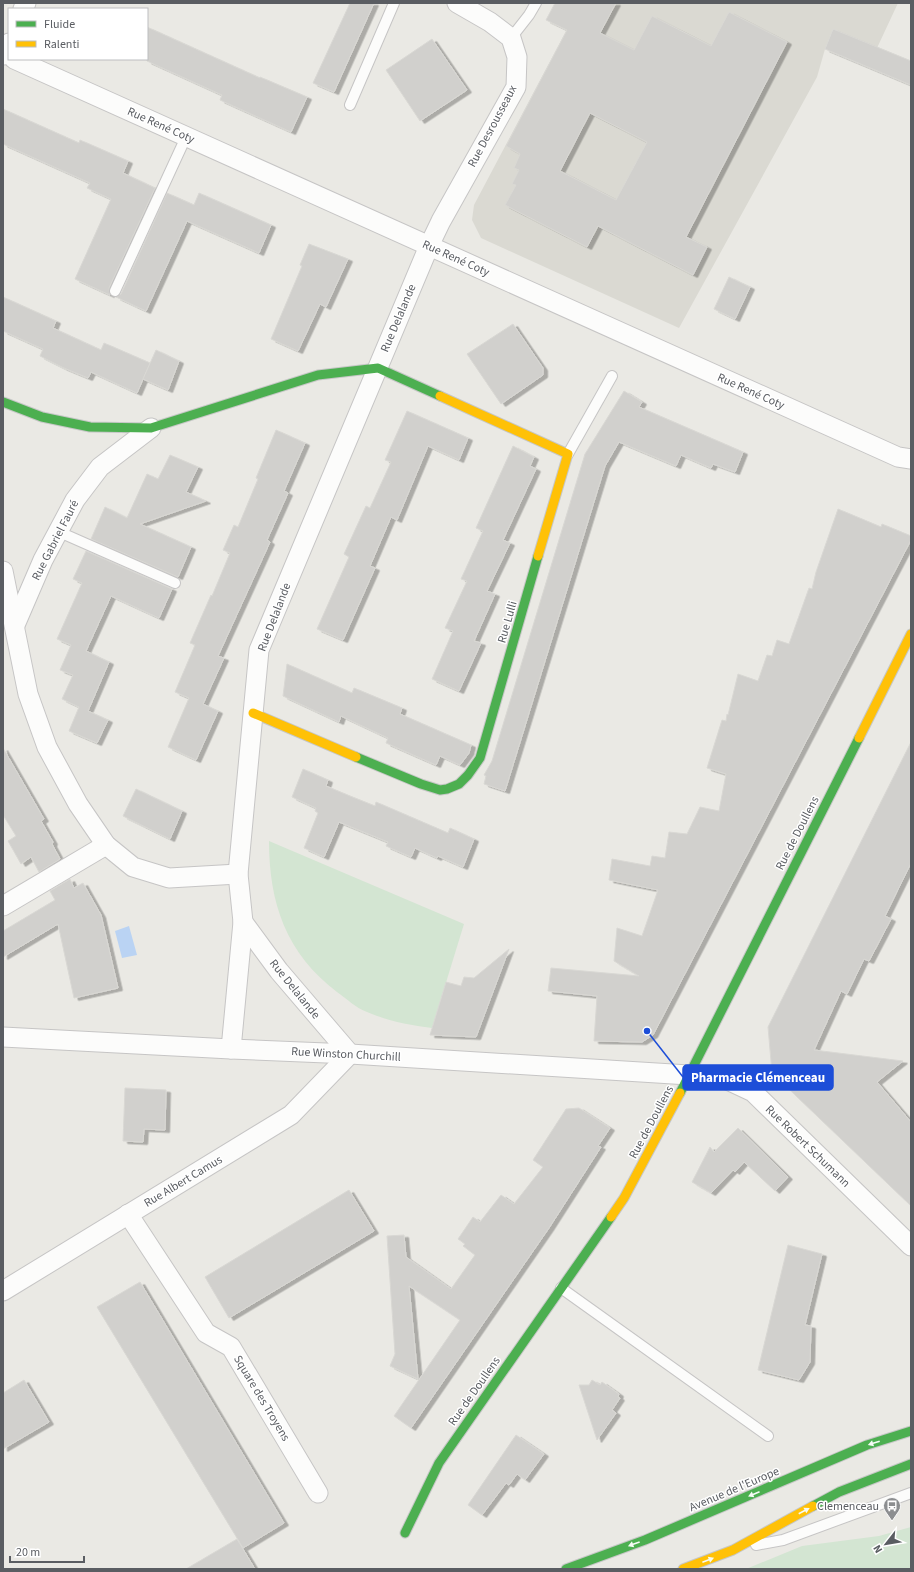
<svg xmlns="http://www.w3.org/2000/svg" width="914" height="1572" font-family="'Source Sans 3',sans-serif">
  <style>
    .education { fill: #dad9d2 }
    .green { fill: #d3e5d2 }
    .water { fill: #bad3f3 }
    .building { fill: #d1d0cd; stroke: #d9d8d4; fill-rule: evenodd; filter: url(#shadow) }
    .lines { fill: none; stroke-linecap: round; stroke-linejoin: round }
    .lane-casing { stroke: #c6c5c5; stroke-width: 12 }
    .street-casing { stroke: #c6c5c5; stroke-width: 21 }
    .fast-casing { stroke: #c6c7c6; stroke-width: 11 }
    .slow-casing { stroke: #c6c7c6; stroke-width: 11 }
    .lane { stroke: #fcfcfb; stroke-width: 10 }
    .street { stroke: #fcfcfb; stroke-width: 19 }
    .fast { stroke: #4caf50; stroke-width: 9 }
    .slow { stroke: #ffc107; stroke-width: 9 }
    .oneway { fill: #f6fbf6 }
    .labels { text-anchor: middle; stroke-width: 3; stroke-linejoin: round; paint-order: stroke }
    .street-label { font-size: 12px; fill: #5a5d62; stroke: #fff }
    .poi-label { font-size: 12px; fill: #5a5d62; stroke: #fff; text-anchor: end }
    .leader { fill: none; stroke: #1d4ed8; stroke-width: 1.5 }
    .callout-dot { fill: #1d4ed8; stroke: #fff; stroke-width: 1.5 }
    .callout { fill: #1d4ed8; stroke: #1d4ed8; stroke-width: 1.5 }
    .callout-label { font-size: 13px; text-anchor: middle; font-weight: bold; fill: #fff }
  </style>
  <defs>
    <filter id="shadow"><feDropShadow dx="4.5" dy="2.5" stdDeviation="0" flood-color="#0004"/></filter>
  </defs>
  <rect width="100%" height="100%" fill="#eae9e4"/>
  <path class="education" d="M581 3H898L877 48 833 29 825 49 817 77 679 328 481 238 472 220 474 205Z"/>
  <g class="green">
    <path d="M269 841 464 924 432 1028C409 1025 388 1021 367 1012 356 1008 347 999 337 992 286 953 269 903 269 841Z"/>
    <path d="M911 1527V1569H746L802 1546 879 1536Z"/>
  </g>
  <path class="water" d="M129 926 137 955 122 958 115 931Z"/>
  <g class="building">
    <path d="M350 3H374L334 92 313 83Z"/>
    <path d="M555 3H616L600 33 634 50 652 16 711 46 729 12 787 42 686 237 707 247 693 275 598 226 587 247 505 205 516 185 512 184 519 170 514 168 520 154 506 146 567 30 546 20ZM590 113 647 142 616 200 560 171Z"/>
    <path d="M147 27 260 78V77L307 97 291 132 220 100 222 95 147 61Z"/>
    <path d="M833 29 911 61V85L825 49Z"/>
    <path d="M432 39 467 90 420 121 386 70Z"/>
    <path d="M3 109 79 143 80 140 128 161 123 173 155 188 109 288 110 295 75 279 111 199 87 188 90 183 3 144Z"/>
    <path d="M167 193 194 205 199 193 271 225 259 253 187 221 146 311 116 297 121 294Z"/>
    <path d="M309 244 348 259 326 307 320 304 298 351 271 339 302 266 300 265Z"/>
    <path d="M729 277 750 287 735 319 714 309Z"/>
    <path d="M3 297 56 321 53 328 101 350 104 343 150 363 137 393 91 372 88 378 64 368 40 356 43 349 3 331Z"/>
    <path d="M513 324 543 368V375L501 404 467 354Z"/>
    <path d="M156 350 179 361 168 390 143 379Z"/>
    <path d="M624 391 642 402 639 407 743 452 735 472 713 464 711 468 681 455 676 466 619 442 605 466 505 791 484 784 486 776 484 775 492 761 585 454Z"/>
    <path d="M407 411 468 438 459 460 428 446 397 520 391 517 370 566 375 568 343 640 317 629 349 557 344 554 366 506 370 508 391 462 385 460Z"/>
    <path d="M276 430 305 443 284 491 288 493 267 540 270 542 218 656 224 658 203 704 218 711 196 760 168 747 189 698 175 692 195 645 190 643 211 595 212 596 230 553 223 550 234 525 238 527 258 479 256 478Z"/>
    <path d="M513 446 534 457 530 466 536 469 503 540 510 543 487 591 495 594 474 641 481 643 459 691 432 679 453 631 445 628 467 581 461 579 483 531 476 528Z"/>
    <path d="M170 455 198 467 186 492 206 501 140 524 191 547 178 577 91 539 105 507 127 518 147 474 158 479Z"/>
    <path d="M838 509 881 527 882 524 911 536V540L653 1035 642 1042 594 1041 597 996 548 991 551 968 639 976 614 961 617 928 642 936 658 890 609 880 612 859 650 866 652 856 665 858 669 832 687 834 700 807 719 811 726 774 707 768 722 720 726 721 727 714 728 715 738 674 758 681 767 655 772 656 777 640 789 644 809 588 812 589 816 572Z"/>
    <path d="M86 551 172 589 159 618 111 596 86 651 109 662 88 711 108 720 97 743 69 731 79 707 62 699 73 675 60 670 71 645 57 639 82 583 73 579Z"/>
    <path d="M287 664 352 693 354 688 402 708 400 714 471 745 469 753 460 765 440 756 436 765 386 743 388 738 341 716 339 722 283 696Z"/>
    <path d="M911 742V863L885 916 891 919 869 961 864 959 847 994 841 991 814 1050 903 1061 877 1082 911 1122V1206L772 1073 768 1027Z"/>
    <path d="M3 748 44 819 41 821 53 842 52 844 60 859 39 872 31 857 21 864 8 841 16 836 3 815Z"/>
    <path d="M303 769 328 780 326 786 350 796 375 806 376 802 448 833 450 828 474 839 463 867 438 856 437 858 415 848 411 857 386 846 388 842 339 822 324 857 304 848 318 813 315 811 316 808 292 797Z"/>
    <path d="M136 789 182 811 170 839 123 816Z"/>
    <path d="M70 879 74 888 83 883 101 915 118 988 74 998 58 924 3 957V931L55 900 50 891Z"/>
    <path d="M509 949 476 1037 430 1035 446 982 461 986 464 977 474 978Z"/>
    <path d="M125 1088 166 1090 165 1130 144 1129 143 1142 123 1141Z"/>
    <path d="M579 1108 610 1128 598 1146 601 1147 549 1228 411 1428 394 1416 460 1320 409 1286 418 1379 390 1366 395 1354 387 1236 404 1235 406 1257 451 1289 475 1255 463 1246 465 1244 458 1239 473 1217 480 1222 501 1195 514 1204 543 1167 533 1160 566 1109Z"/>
    <path d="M738 1128 788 1177 775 1191 744 1162 735 1172 733 1170 711 1193 692 1182 710 1147 714 1152Z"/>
    <path d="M349 1190 374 1231 229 1318 205 1277Z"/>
    <path d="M788 1245 822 1254 805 1325 811 1326 810 1362 799 1380 758 1370Z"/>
    <path d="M140 1282 284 1523 243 1548 97 1307Z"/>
    <path d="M24 1380 49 1422 3 1449V1393Z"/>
    <path d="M592 1380 600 1385 602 1382 619 1394 618 1397 620 1398 612 1410 616 1413 597 1440 579 1385H589Z"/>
    <path d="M516 1435 544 1454 525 1480 517 1474 509 1485 506 1483 482 1515 468 1505Z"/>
    <path d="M237 1539 255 1569H186Z"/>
  </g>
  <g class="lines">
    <defs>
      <g id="lane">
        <path d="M511 38 529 15 536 3"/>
        <path d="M350 105 394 3"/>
        <path d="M115 291 186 137"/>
        <path d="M568 454 612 376"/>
        <path d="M57 531 175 583"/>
        <path d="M561 1288 768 1436"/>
        <path d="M756 1545 783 1540 911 1493"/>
      </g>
      <g id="street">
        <path d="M23 9 26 3"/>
        <path d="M4 55 9 43"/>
        <path d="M14 59 898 457 911 459"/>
        <path d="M3 571 28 694 47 747 78 804 106 845 133 867 169 878 238 874"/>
        <path d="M15 625 43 560 75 500 100 467 151 428"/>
        <path d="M3 906 106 845"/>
        <path d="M243 922 279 971 350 1054"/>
        <path d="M3 1037 231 1049 350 1054 721 1077 753 1092 911 1246"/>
        <path d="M231 1049 243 922 238 874 259 650 429 246 441 221 516 87 517 57 511 38 490 22 457 3"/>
        <path d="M128 1214 206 1333 231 1347 318 1493"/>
        <path d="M3 1291 291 1115 350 1054"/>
      </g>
      <g id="fast">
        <path d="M3 402 42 417 90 427 151 428 318 375 378 368 440 396"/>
        <path d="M356 757 421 784 440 790 447 789 459 784 468 775 480 758 538 556"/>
        <path d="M680 1093 859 738"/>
        <path d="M813 1506 839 1492 911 1464"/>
        <path d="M405 1533 439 1463 611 1217"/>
        <path d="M566 1569 645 1540 867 1445 911 1431"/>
      </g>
      <g id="slow">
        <path d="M440 396 568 454 538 556"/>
        <path d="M253 713 356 757"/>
        <path d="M859 738 911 634"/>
        <path d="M611 1217 624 1198 680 1093"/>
        <path d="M683 1569 733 1550 813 1506"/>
      </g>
    </defs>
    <use href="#lane" class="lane-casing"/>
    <use href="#street" class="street-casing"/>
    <use href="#fast" class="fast-casing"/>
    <use href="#slow" class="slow-casing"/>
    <use href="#lane" class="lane"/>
    <use href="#street" class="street"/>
    <use href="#fast" class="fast"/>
    <use href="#slow" class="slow"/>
  </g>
  <defs><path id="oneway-solid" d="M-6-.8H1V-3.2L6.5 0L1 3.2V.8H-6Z"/></defs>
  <g class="oneway">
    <use href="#oneway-solid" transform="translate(874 1443) rotate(162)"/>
    <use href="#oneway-solid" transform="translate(754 1494) rotate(157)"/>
    <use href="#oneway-solid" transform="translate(804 1511) rotate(-28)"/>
    <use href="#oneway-solid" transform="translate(634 1544) rotate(160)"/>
    <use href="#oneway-solid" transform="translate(708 1560) rotate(-21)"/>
  </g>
  <defs>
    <symbol id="bus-pin" viewBox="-11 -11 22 30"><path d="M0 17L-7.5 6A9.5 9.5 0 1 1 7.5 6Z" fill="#8c8e90" stroke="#fff"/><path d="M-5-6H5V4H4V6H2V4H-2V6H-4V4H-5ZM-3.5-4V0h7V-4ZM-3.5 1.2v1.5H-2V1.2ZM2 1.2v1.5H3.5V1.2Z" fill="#fff"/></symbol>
  </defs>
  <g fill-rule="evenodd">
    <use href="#bus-pin" x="882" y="1496" width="20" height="27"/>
  </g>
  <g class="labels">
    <g class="street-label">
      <text transform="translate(161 125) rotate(24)" y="4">Rue René Coty</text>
      <text transform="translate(492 126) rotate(-62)" y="4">Rue Desrousseaux</text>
      <text transform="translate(456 258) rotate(24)" y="4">Rue René Coty</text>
      <text transform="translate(398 318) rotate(-67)" y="4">Rue Delalande</text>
      <text transform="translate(751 391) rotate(24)" y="4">Rue René Coty</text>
      <text transform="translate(55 540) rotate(-63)" y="4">Rue Gabriel Fauré</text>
      <text transform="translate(274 617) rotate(-69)" y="4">Rue Delalande</text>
      <text transform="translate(507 622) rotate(-74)" y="4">Rue Lulli</text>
      <text transform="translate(797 833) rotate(-63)" y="4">Rue de Doullens</text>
      <text transform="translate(295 989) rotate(51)" y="4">Rue Delalande</text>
      <text transform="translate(346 1054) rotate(3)" y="4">Rue Winston Churchill</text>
      <text transform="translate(651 1122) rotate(-62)" y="4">Rue de Doullens</text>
      <text transform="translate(808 1146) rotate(44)" y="4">Rue Robert Schumann</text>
      <text transform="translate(183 1181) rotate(-31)" y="4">Rue Albert Camus</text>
      <text transform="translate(474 1391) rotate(-55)" y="4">Rue de Doullens</text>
      <text transform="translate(262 1398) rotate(59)" y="4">Square des Troyens</text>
      <text transform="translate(734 1489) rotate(-23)" y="4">Avenue de l'Europe</text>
    </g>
    <g class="poi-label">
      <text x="879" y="1510">Clemenceau</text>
    </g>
  </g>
  <path class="leader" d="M647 1031L683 1077"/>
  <circle class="callout-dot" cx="647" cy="1031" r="4"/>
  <rect class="callout" x="683" y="1065" width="150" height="25" rx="4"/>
  <g class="callout-label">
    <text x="758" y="1082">Pharmacie Clémenceau</text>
  </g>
  <rect width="914" height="1572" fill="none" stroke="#5a5d62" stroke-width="8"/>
  <rect x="8" y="8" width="140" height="52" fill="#ffffff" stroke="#bdbec0"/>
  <rect x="16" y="21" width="20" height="6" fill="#4caf50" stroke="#bdbec0"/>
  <text x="44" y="28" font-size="12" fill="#5a5d62">Fluide</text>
  <rect x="16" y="41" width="20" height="6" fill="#ffc107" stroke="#bdbec0"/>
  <text x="44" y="48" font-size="12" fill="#5a5d62">Ralenti</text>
  <g transform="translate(886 1544) rotate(239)" stroke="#ffffff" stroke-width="3" paint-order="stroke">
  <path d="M0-3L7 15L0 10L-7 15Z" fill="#5a5d62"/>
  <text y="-6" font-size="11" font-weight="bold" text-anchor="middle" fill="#5a5d62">N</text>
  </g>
  <path d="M10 1556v6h74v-6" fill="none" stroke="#5a5d62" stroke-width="2"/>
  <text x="16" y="1556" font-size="12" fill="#5a5d62" stroke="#ffffff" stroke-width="3" paint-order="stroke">20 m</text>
</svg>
